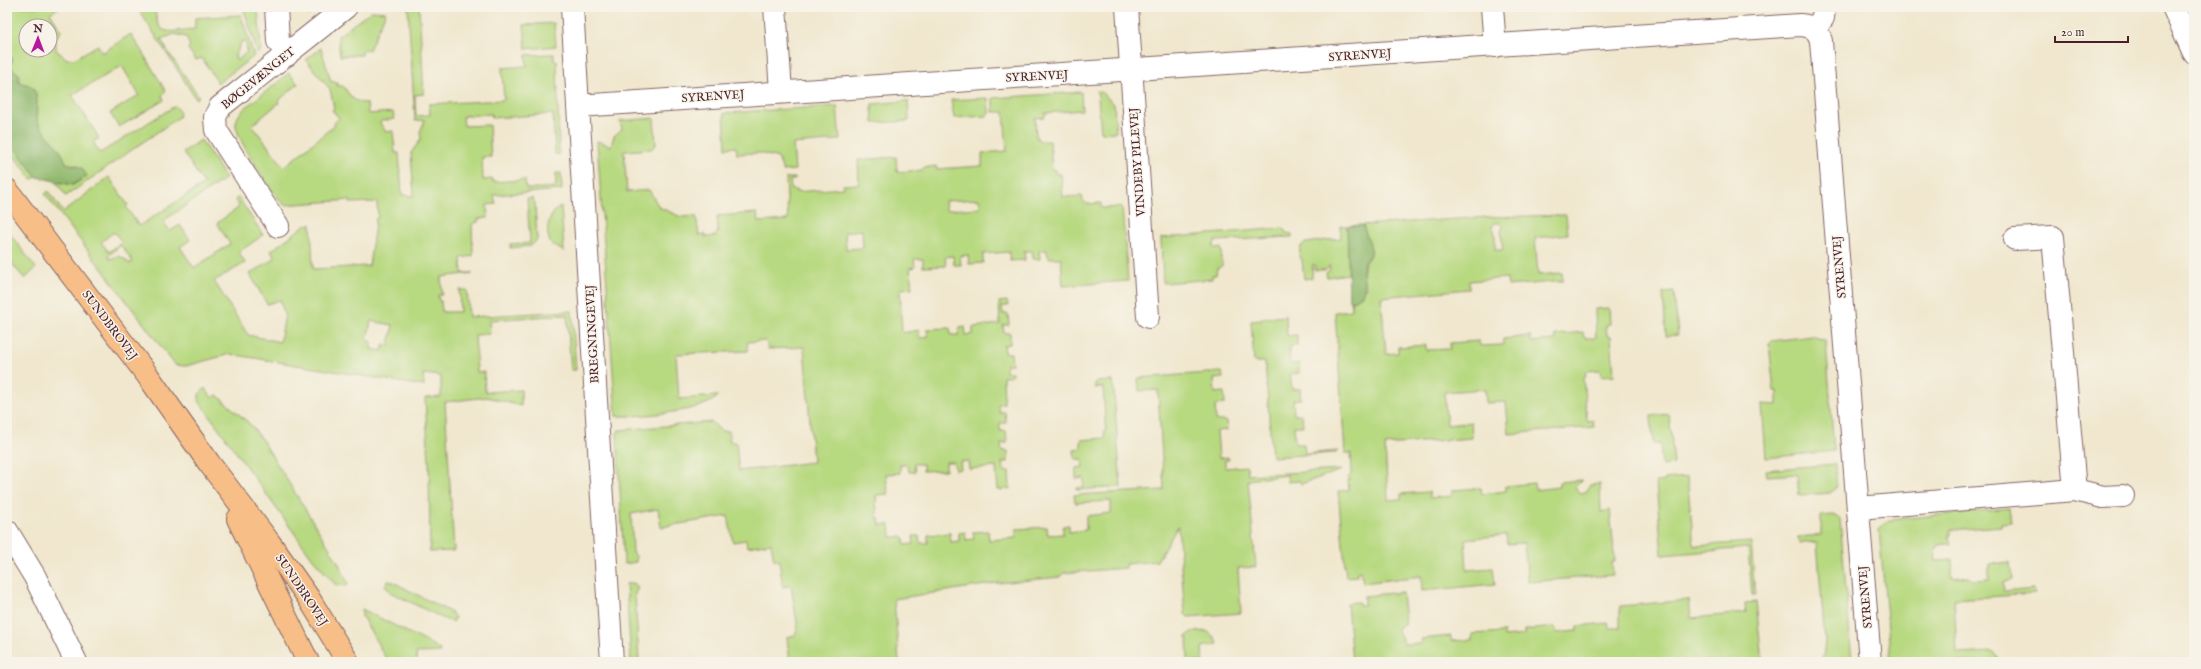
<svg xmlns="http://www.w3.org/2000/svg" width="2201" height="669" font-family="'IM FELL English',serif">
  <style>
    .green { fill: #b7d980; stroke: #807c56; fill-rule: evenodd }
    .forest { fill: #91b96e; stroke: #6e6c4c }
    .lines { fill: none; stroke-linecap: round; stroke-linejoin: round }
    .minor-casing { stroke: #846564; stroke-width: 24 }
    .major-casing { stroke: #846564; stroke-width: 24 }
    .minor { stroke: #fff; stroke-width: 22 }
    .major { stroke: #f7be87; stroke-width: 22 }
    .labels { text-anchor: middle; stroke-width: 3; stroke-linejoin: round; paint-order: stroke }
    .street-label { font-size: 12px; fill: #4a1f2b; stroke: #f7f3e8 }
  </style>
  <rect width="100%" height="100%" fill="#f7f3e8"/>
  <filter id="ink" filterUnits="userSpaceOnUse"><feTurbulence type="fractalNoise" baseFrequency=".025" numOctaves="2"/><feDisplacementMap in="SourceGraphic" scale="8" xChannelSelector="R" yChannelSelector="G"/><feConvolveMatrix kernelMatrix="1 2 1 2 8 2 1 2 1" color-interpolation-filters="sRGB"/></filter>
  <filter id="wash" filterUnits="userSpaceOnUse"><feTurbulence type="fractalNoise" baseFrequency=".012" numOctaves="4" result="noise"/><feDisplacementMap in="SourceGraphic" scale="16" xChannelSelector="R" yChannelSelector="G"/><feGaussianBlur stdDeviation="0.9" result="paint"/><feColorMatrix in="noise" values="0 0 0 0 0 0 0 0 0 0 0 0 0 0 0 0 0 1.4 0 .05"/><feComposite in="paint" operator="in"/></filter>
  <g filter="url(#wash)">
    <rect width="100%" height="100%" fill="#f0e7ce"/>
    <g class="green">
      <path d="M7 7H60L50 13 61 31 56 38V50L67 59H74L98 45 102 53 131 34 166 91 162 95 164 100 119 127 110 113 139 95 122 66 72 95 99 138 93 142 100 153 175 106 180 111 179 117 66 196 56 182 73 185 87 176 79 166 66 163C60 145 47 138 39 124 33 114 41 99 33 88 30 84 22 84 19 82V74L11 68 12 58 7 53ZM26 26H50V50H26Z"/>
      <path d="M137 7H155C157 39 169 31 195 29V18L241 15 254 56 218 83 202 58 196 60 188 49 190 46 186 37 175 34 161 39 167 50 199 97 196 99ZM242 41 246 42 247 52 237 61 235 56Z"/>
      <path d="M243 7H258L261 51 258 54Z"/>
      <path d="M294 7H319L309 15Z"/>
      <path d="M408 7H419L424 94 415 95 416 116 430 115 429 104 504 100 502 68 527 66 526 55 554 54V61H557L559 155 555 154 553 114 492 118 491 114 463 116 464 126 489 125 491 157H482L483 180 492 179 493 182 525 180 526 189 556 187V173H561L562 190 494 195 496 204 487 205 488 218 478 219V222L472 224 473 256 461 258 462 273H473L441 277 442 295H438L439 301H441L442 312H460L459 290H467L469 317 572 311 576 370H571L567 315 489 320 490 334 475 335 477 372H484L485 392 521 390V406L487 397 445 402 454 551 430 552 429 462 425 398 441 397V376L423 374 424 386 230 354 186 366 175 365 45 194 48 191 63 212 109 177 128 205 126 207 139 226 204 184 183 152 201 140 226 178 163 221 170 231 180 225 190 240 180 247 194 268 230 244 217 223 238 208 239 206 235 200 238 197 263 235 239 252 245 263 214 281 248 335 280 342 285 315 280 300 267 304 250 274 275 258 271 251 305 225 311 224 313 269 369 266 376 218H378L377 202 350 203V200L284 205C273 194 236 139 236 125 236 119 239 114 244 109L289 73 298 84 278 101 279 103 252 125 284 167 335 125 334 123 339 118 332 110 334 108 330 89 306 60 321 48 331 82H337V86H343C351 96 353 103 367 103L368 114 393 112 394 119 381 121 380 123 386 132 393 131 395 153H399L402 195 414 196 411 153 421 139 420 132 425 120 415 121ZM114 232 122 242 109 252 101 242ZM121 245 133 262 131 263H128L124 258 118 256 110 259 108 256ZM371 321 393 325 389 345 384 344 382 351 371 349 372 342 367 340Z"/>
      <path d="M371 11 386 12 369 50 362 51V55L340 56 338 36Z"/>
      <path d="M554 23 556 46 526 49 524 25Z"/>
      <path d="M1096 91 1101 92 1114 104 1116 132 1101 133 1098 95Z"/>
      <path d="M1081 92 1082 110 1045 113V117L1035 118 1036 137 1040 141H1050L1052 170H1056V174H1061L1063 197 1082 196 1083 201 1087 204 1101 203V208L1122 207 1128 281 1063 286 1061 258H1048L1047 250 1039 251 1040 259H1033L1032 251H1024L1025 260 1010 261 1009 252 983 254V263L969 264 968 255 960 256 961 265H954L953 256 945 257 946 266 923 267V259H914L915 267 910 268 912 288 900 289 902 333 919 330V338L928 337 927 329 950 328 951 335H959V328L965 327 966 335 973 334V327L1000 324 999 302 1007 301 1008 306H1002L1003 314H1008L1009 325H1003L1004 333H1010V344L1004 345 1005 353H1011L1012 364H1006V372H1012V376L1003 377 1004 403 998 404 999 412H1005L1006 423H1000V431H1006L1007 443H1001L1002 451H1008V462H1002L1003 471H1009L1010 489 998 490 996 467 969 469 968 461 960 462 961 469 955 470 954 462H946V470L923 471V464H914L915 472H909L908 465H900V473L886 474 888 494 876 495 877 518H879L880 525 890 524 891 537H904L905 545 914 544 913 536H919L920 543H928V535L950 533 951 542 959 541V533L965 532 966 540 974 539 973 532 988 531 989 540 1016 538V529L1047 527 1048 535 1063 534V526L1069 525V532L1086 530V516L1111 513V501L1075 503 1074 495 1164 490 1158 390 1139 391 1138 378 1222 372 1223 378 1214 379 1215 393 1224 392 1225 404 1215 405 1216 421H1226L1227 430 1217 431 1219 458 1228 457 1229 460H1225V468L1247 466 1248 475 1342 470 1301 484 1300 481 1288 482 1287 475 1248 480 1256 567 1238 568 1241 613 1188 617 1185 614 1178 526 1157 561 1126 564V568L1063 573 1060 577 998 583 894 599 899 662H790L787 637 795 635 798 628 791 586 783 587 779 560H774L771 543 747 547 746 540 733 542 728 516 661 527 658 509 631 514 633 553 636 556V562L624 564 617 434 619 430 712 422 721 431H729L730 442H736L739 471 813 462 804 347 768 349 766 341 747 342 748 351 676 354 679 399 718 396C707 412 636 417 616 416L597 141 611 146 614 136 622 129 620 121 654 118 656 145 651 149 624 151 627 192 649 190 659 207 681 217 696 216 699 235 705 234V237L716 236 718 230 717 216 757 213 758 222 788 220 786 178H795V180H790L791 190H796V192L843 188V185L859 184 858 160 896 157 897 172 923 170V168L936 166V169L982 166V153L1007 151 1004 112H993V98ZM979 199 980 208 946 210 945 201ZM862 230 863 248 846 249 845 232Z"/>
      <path d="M988 98 989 114 987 116 954 118 951 100Z"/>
      <path d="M908 101 909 121 873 123 872 104Z"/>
      <path d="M837 106 840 140 793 144 795 170 783 171 778 158 760 153 737 154 736 147 726 148 724 113Z"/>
      <path d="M7 138 37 177 32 179 7 147Z"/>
      <path d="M532 198 535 203 537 240 531 246 510 248V244L530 243 527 199Z"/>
      <path d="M561 206 564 251H563L551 244C544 230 548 215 561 206Z"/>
      <path d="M1566 215 1568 234 1535 238 1538 275 1562 273 1563 281 1508 286 1507 278 1469 281V289L1381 297 1386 354 1398 353V347L1426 345V350L1450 349V343L1479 341 1480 346 1503 345V339L1530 336 1531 342 1556 340 1555 335 1583 332 1584 338H1596L1595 309 1609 308 1610 324 1606 325 1607 336H1611L1614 375 1601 376 1600 370 1585 371 1586 377H1583L1587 421 1593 420 1594 427 1509 434 1506 402 1486 403 1485 389 1444 392 1447 425 1471 422 1472 438 1385 445 1388 500 1401 499V494L1429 492 1430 498 1452 496V490L1481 488 1482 494 1506 491V486L1534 483 1535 490 1559 487V482L1582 480 1575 487 1577 491 1582 493 1587 491 1590 485 1600 484 1601 512 1610 510 1615 562H1612L1613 575 1528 582 1524 543 1507 544 1506 535 1465 539 1467 570 1493 568 1495 584 1422 591 1421 576 1363 583 1361 571 1357 572V576L1346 577 1338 491 1349 490 1348 480H1351L1348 478 1352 473 1351 453H1345L1335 312 1352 310 1351 301 1355 300 1366 287 1363 276 1365 262 1369 257 1371 250 1363 225 1489 217ZM1495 223H1500L1503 226 1501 233 1503 250H1495V233L1492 226Z"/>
      <path d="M1340 226H1347L1349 274 1327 277 1326 273 1329 271 1330 265 1326 270H1315V265L1313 264 1312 278 1304 279 1302 260 1299 256 1301 246 1306 243 1341 238Z"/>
      <path d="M1283 228 1286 233 1292 234V237L1215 241 1213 247 1217 249 1221 248 1222 266 1217 269 1216 275H1212V279L1163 283 1161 238Z"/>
      <path d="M7 230 36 268 25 279 7 258Z"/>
      <path d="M1674 292 1678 335 1666 336 1663 293Z"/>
      <path d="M1286 316 1287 336 1297 335V346L1289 347 1290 364 1299 363V373L1290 374 1292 389H1300L1301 399 1293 400 1294 415H1302L1303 426H1294L1295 444H1304L1305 454 1338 451 1336 453 1272 457 1265 362H1254L1251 321 1262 320V318Z"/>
      <path d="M1813 336 1826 342 1834 451 1766 458 1762 404 1777 405V391H1774L1769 344 1771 341Z"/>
      <path d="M1113 381 1121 487 1077 490V488L1084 487V478L1076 479V468L1083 467 1082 459H1075L1074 450 1081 449V440L1105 438 1104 431 1106 430 1103 387 1095 388V382Z"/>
      <path d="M205 388 212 398 217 395 250 424 261 438 338 562 348 583 347 586 336 585 313 559 199 401V394Z"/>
      <path d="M1669 414 1674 464 1662 466 1660 444H1653L1651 416Z"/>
      <path d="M1835 464 1837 488 1830 493 1799 495 1797 474 1767 476 1766 470Z"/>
      <path d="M1687 477 1694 546 1751 542 1755 595H1752L1748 548 1662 555 1656 482 1665 481V479Z"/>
      <path d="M2009 508 2011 522 2001 523V526L1950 530V535L1948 536 1951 544 1938 545V548L1935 549 1936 561 1952 560V578L1968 576 1973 580 1989 579V564L2011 562 2013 580 2003 582 2004 592 2034 589 2035 594 1954 599 1957 654 1993 652 2000 661 2023 659V662H1891L1879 530 1889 520Z"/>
      <path d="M1834 515 1840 519 1852 662H1819L1823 656 1825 643 1817 542 1799 543 1798 537 1821 535V516Z"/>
      <path d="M388 581 393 582 452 613 455 618 453 622 444 619 390 592 385 585Z"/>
      <path d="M634 583 638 587 635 594 639 662H631L626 584Z"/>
      <path d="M1402 592 1405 623 1397 628 1404 644H1421V639L1451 636V641L1472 640V634L1504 632V637L1525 635V630L1555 627 1556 633 1577 631V626L1608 623 1609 628H1620V606L1689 600 1691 618 1746 613 1745 603 1756 602 1761 651 1765 662H1352L1347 603 1359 602V605H1364V596Z"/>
      <path d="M362 609 431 644 440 650V652L416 653 417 662H388L362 616Z"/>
      <path d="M1207 631 1215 638 1218 644 1202 647 1203 662H1188L1187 636 1191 632Z"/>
    </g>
    <g class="forest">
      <path d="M7 53 12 58 11 68 19 74V82C23 84 30 84 33 88 41 99 33 115 39 124 47 138 60 145 66 163L82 168 87 176 73 185 37 177 7 138Z"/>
      <path d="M1363 225C1365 233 1370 242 1371 249 1371 256 1366 258 1364 263 1360 278 1373 298 1349 301L1347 226Z"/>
    </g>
  </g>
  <g filter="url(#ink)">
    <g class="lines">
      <defs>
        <g id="minor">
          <path d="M276 7 278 41 287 55"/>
          <path d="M572 7 612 662"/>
          <path d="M775 7 781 91"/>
          <path d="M1127 7 1148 317"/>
          <path d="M1492 7 1495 46"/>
          <path d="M2173 7 2194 53"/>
          <path d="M1815 28 1823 18 1824 7"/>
          <path d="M578 106 1800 25C1812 26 1818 29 1821 41L1870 662"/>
          <path d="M278 226 216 130 215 117 220 107 346 7"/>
          <path d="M2015 239 2053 237 2075 490"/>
          <path d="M1858 508 2075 490 2103 497 2123 496"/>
          <path d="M7 531 35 577 76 662"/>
        </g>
        <g id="major">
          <path d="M7 190 148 376 209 463 269 542 308 597 348 662"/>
          <path d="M238 519 308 662"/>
        </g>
      </defs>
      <use href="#minor" class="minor-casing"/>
      <use href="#major" class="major-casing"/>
      <use href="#minor" class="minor"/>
      <use href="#major" class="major"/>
    </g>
  </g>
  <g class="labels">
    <g class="street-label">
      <text transform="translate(1360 55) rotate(-4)" y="4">SYRENVEJ</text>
      <text transform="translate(1037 76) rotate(-3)" y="4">SYRENVEJ</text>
      <text transform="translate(258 78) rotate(-39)" y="4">BØGEVÆNGET</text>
      <text transform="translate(713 96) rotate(-4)" y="4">SYRENVEJ</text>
      <text transform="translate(1137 162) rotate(-94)" y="4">VINDEBY PILEVEJ</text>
      <text transform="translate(1839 267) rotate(-95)" y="4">SYRENVEJ</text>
      <text transform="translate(110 325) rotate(53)" y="4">SUNDBROVEJ</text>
      <text transform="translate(592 334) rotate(-93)" y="4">BREGNINGEVEJ</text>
      <text transform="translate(302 590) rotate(56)" y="4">SUNDBROVEJ</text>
      <text transform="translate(1865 597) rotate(-95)" y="4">SYRENVEJ</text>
    </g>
  </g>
  <rect width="2201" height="669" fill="none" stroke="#f7f3e8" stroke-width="24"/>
  <g transform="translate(38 38) rotate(1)"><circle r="19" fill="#f7f3e8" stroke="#b29e9c"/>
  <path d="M0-3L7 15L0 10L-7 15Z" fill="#b5179e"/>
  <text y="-6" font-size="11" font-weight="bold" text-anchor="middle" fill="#4a1f2b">N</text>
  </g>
  <path d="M2055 36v6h73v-6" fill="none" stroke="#4a1f2b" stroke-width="2"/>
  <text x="2061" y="36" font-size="12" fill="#4a1f2b" stroke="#f7f3e8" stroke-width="3" paint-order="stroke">20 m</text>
</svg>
